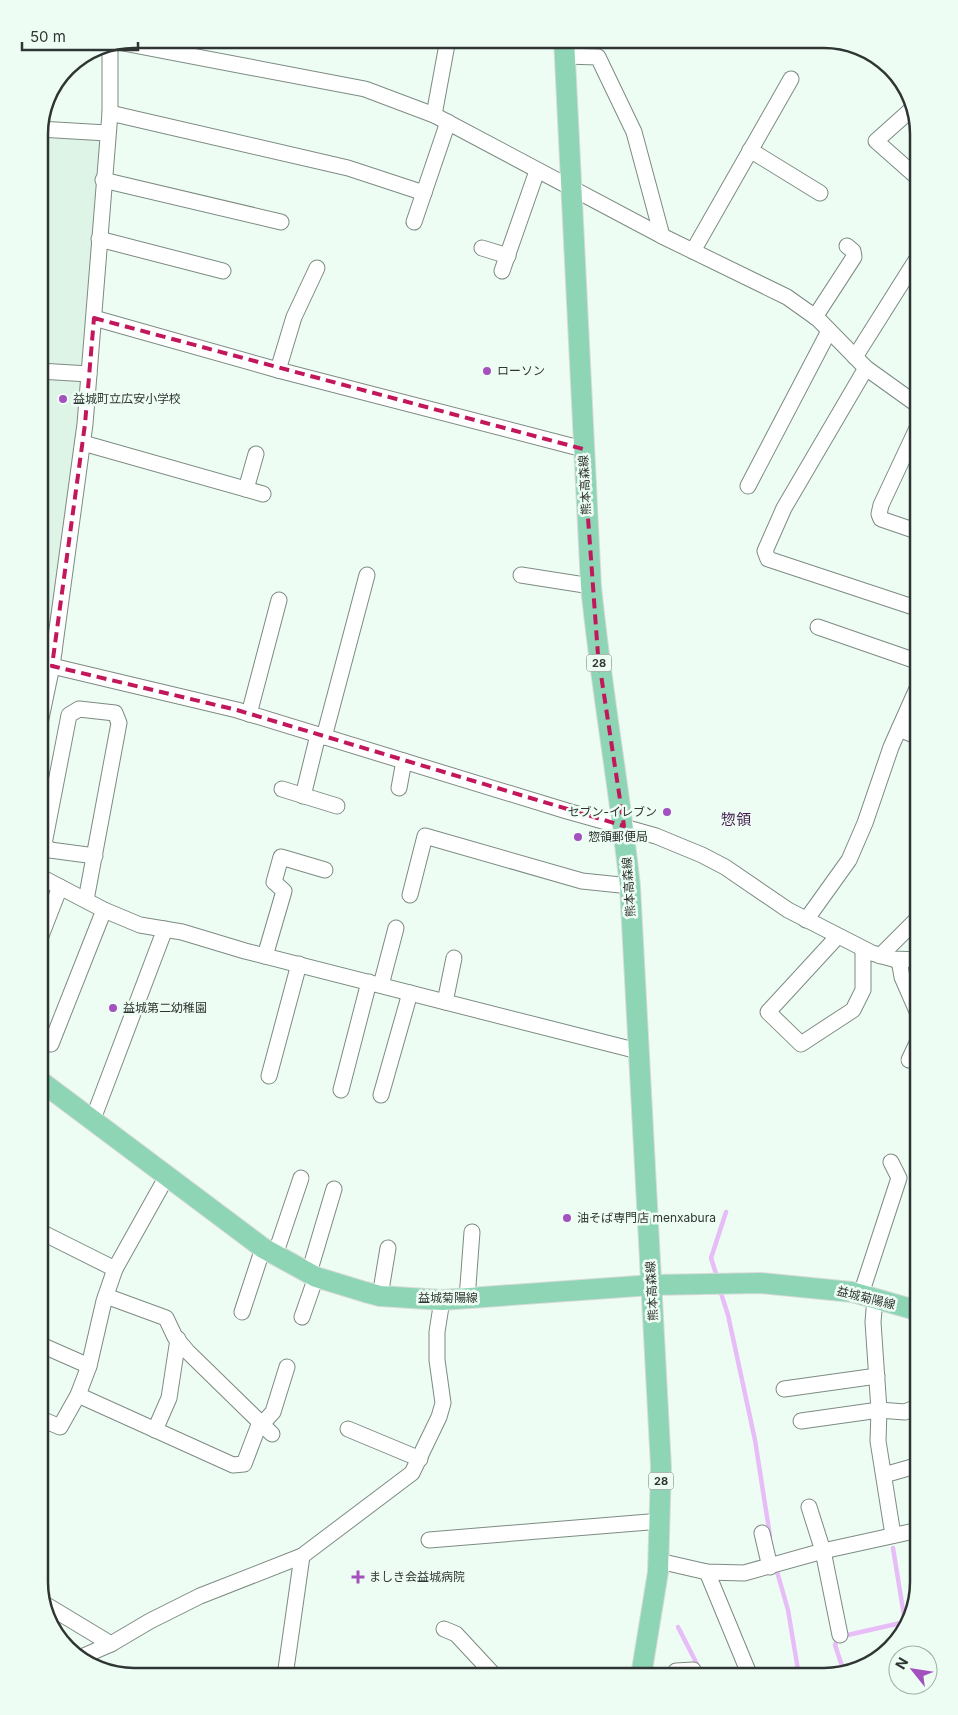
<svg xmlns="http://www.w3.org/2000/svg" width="958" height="1715" font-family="Inter,'Noto Sans JP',sans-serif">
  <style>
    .built { fill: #ddf4e7 }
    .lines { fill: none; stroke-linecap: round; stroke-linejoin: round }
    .stream { stroke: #e7bdf7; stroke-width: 4.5 }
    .minor-casing { stroke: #7d8b83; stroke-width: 17 }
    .major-casing { stroke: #dadbda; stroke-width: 22 }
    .minor { stroke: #fff; stroke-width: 15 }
    .major { stroke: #8ed5b6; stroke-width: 20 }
    .marked { fill: none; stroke: #c2185b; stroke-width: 4; stroke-dasharray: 10 6; stroke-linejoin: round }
    .poi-dot { fill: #a450bf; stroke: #eefdf4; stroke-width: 2 }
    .labels { text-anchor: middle; stroke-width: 5; stroke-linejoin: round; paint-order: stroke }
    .shield { fill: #eefdf4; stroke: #68716c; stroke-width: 1 }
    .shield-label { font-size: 11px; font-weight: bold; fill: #2f3532 }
    .poi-label { font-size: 12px; fill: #2f3532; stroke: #eefdf4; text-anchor: start }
    .street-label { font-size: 12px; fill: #2f3532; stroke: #eefdf4 }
    .quarter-label { font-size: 15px; fill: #431b50; stroke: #eefdf4 }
    .rim { fill: none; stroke: #2f3532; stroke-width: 2.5 }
  </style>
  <rect width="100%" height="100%" fill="#eefdf4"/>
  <path class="built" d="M39 129 107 133 54 652 39 649Z"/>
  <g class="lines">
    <g class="stream">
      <path d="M717 1277 711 1258 726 1212"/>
      <path d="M720 1290 728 1315 755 1440 770 1536"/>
      <path d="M776 1568 788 1610 799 1676"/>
      <path d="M678 1627 699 1668"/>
      <path d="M844 1672 835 1645 839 1637 905 1622 893 1548"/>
    </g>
    <defs>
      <g id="minor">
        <path d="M118 42 365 89 434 115 662 236 787 297 818 319 866 368 919 406"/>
        <path d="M565 56 598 57 634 132 662 236"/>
        <path d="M914 107 876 141 919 179"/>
        <path d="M110 113 348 168 424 193"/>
        <path d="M434 115 448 39"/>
        <path d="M39 129 107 133"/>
        <path d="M750 150 820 193"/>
        <path d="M103 180 281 222"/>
        <path d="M414 222 448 122"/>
        <path d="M99 239 223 271"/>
        <path d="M482 248 508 256"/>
        <path d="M693 251 791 79"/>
        <path d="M502 271 537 171"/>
        <path d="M815 317 854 257 853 251 847 246"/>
        <path d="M94 318 278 370 583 449"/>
        <path d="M855 357 918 257"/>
        <path d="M866 368 784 508 765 551 768 559 919 609"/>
        <path d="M278 370 294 317 317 268"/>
        <path d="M39 371 89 374"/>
        <path d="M83 443 263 494"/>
        <path d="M748 486 829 331"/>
        <path d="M246 489 256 454"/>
        <path d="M919 532 881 519 879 514 881 505 919 424"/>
        <path d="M521 575 591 586"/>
        <path d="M818 627 919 662"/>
        <path d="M39 649 54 652"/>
        <path d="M52 666 237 710 567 811 656 836 702 855 725 867 788 910 872 953 893 959 919 960"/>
        <path d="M249 714 279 600"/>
        <path d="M39 728 52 666 85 424 110 113V43"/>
        <path d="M899 729 919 737"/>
        <path d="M324 737 367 575"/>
        <path d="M399 788 404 761"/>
        <path d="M282 789 337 806"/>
        <path d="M303 796 318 735"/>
        <path d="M39 876 104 910 140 925 182 932 245 951 638 1051"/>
        <path d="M410 895 425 836 582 881 630 886"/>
        <path d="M86 900 119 723 115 713 79 709 69 715 44 844 50 850 95 856"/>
        <path d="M806 920 849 860 865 823 891 747 919 684"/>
        <path d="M838 936 768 1012 801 1044 853 1010 863 990V949"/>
        <path d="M39 941 60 887"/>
        <path d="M265 956 284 891 274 882 281 857 325 870"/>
        <path d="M880 956 919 917"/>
        <path d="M899 960 902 977 919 1016"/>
        <path d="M381 985 396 928"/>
        <path d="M445 1002 454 958"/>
        <path d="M51 1044 104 910"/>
        <path d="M909 1060 919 1039"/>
        <path d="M269 1076 299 964"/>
        <path d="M341 1090 369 982"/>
        <path d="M381 1095 410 993"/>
        <path d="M93 1119 165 929"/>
        <path d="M39 1231 115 1269"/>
        <path d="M275 1255 301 1178"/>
        <path d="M309 1273 334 1189"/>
        <path d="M861 1294 899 1178 891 1162"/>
        <path d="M106 1296 166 1318 175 1337 187 1351 272 1434"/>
        <path d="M380 1296 388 1248"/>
        <path d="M875 1298 873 1322 879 1410 878 1441 893 1535"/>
        <path d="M467 1299 472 1232"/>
        <path d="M242 1312 263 1248"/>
        <path d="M302 1317 316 1277"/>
        <path d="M39 1344 89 1366"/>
        <path d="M784 1389 877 1376"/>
        <path d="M78 1395 233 1465 244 1464 260 1422"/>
        <path d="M39 1418 60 1427 78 1395 89 1366 104 1301 115 1269 167 1176"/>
        <path d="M801 1421 879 1410 905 1412 919 1406"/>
        <path d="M262 1424 273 1412 287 1367"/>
        <path d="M348 1429 420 1459"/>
        <path d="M155 1430 169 1398 178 1339"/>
        <path d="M884 1475 919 1465"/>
        <path d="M809 1507 823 1551 840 1635"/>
        <path d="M762 1533 770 1567"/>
        <path d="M429 1540 661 1521"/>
        <path d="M659 1561 707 1572 744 1573 823 1551 919 1530"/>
        <path d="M707 1572 750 1676"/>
        <path d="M43 1603 111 1644"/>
        <path d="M444 1629 456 1634 495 1676"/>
        <path d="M79 1658 111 1644 150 1621 200 1596 302 1556 412 1473 439 1417 443 1403 437 1360V1332L442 1300"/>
        <path d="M676 1671 693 1670 696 1676"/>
        <path d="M285 1676 302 1556"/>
      </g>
      <g id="major">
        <path d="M564 39 591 586C601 687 619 786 630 886L661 1467 658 1572 641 1676"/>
        <path d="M39 1080 263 1248 316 1277 365 1292 380 1296 442 1300 652 1285 761 1283 852 1292 919 1311"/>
      </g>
    </defs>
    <use href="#minor" class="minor-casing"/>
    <use href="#major" class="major-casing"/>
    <use href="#minor" class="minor"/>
    <use href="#major" class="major"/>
  </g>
  <path class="marked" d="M94 318 583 449 598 655 624 826 237 710 52 666 85 424Z"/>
  <g class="poi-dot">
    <circle cx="487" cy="371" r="5"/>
    <circle cx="63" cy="399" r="5"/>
    <circle cx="667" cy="812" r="5"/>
    <circle cx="578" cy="837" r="5"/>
    <circle cx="113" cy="1008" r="5"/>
    <circle cx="567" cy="1218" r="5"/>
    <path d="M355.5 1569.5h5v5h5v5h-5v5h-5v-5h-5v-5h5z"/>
  </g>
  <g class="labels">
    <g class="shield">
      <rect x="586.5" y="654.5" width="25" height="17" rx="4"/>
      <rect x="648.5" y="1472.5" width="25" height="17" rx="4"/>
    </g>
    <g class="shield-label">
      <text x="599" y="667">28</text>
      <text x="661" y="1485">28</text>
    </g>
    <g class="poi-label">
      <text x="497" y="375">ローソン</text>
      <text x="73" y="403">益城町立広安小学校</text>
      <text x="657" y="816" text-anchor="end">セブン-イレブン</text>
      <text x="588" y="841">惣領郵便局</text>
      <text x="123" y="1012">益城第二幼稚園</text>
      <text x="577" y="1222">油そば専門店 menxabura</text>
      <text x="369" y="1581">ましき会益城病院</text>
    </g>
    <g class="street-label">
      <text transform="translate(585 485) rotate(-93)" y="4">熊本高森線</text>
      <text transform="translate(629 887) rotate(-94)" y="4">熊本高森線</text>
      <text transform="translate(652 1291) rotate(-93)" y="4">熊本高森線</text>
      <text x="448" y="1302">益城菊陽線</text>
      <text transform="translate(866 1298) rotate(14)" y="4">益城菊陽線</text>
    </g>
    <g class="quarter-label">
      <text x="736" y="825">惣領</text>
    </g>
  </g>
  <path d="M0 0H958V1715H0ZM134 48H824A86 86 0 0 1 910 134V1582A86 86 0 0 1 824 1668H134A86 86 0 0 1 48 1582V134A86 86 0 0 1 134 48Z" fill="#eefdf4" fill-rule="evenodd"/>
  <path class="rim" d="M134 48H824A86 86 0 0 1 910 134V1582A86 86 0 0 1 824 1668H134A86 86 0 0 1 48 1582V134A86 86 0 0 1 134 48Z"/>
  <g transform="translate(913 1670) rotate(300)"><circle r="24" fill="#eefdf4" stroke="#a2ada6"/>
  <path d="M0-4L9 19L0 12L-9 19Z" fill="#a450bf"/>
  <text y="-8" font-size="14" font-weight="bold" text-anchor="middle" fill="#2f3532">N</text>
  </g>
  <path d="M22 42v8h116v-8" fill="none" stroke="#2f3532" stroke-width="2.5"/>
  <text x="30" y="42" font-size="15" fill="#2f3532" stroke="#eefdf4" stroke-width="4" paint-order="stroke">50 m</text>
</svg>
